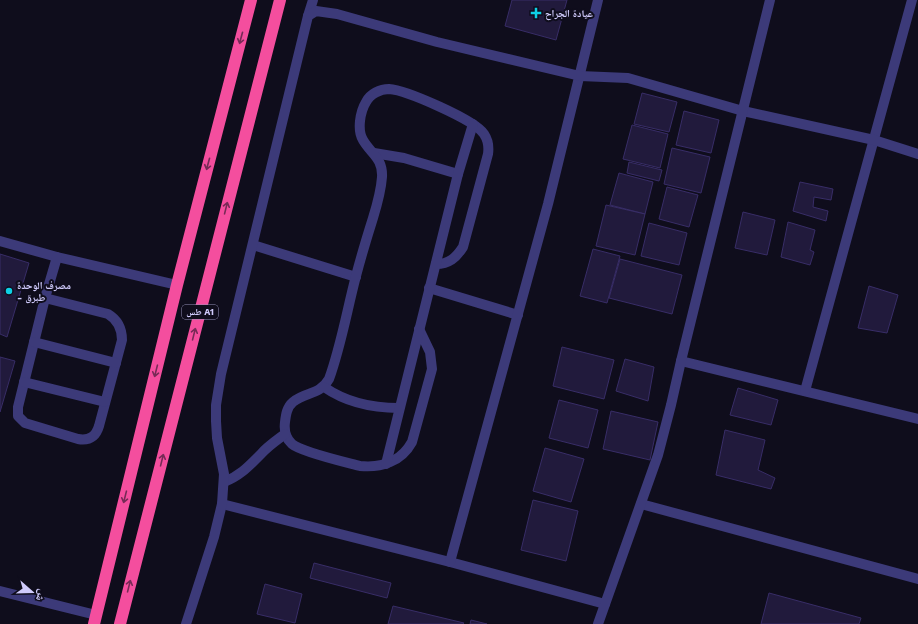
<svg xmlns="http://www.w3.org/2000/svg" width="918" height="624" font-family="'Work Sans','Noto Naskh Arabic',sans-serif">
  <style>
    .building { fill: #211a3c; stroke: #382d67 }
    .lines { fill: none; stroke-linecap: round; stroke-linejoin: round }
    .minor { stroke: #3c3a79; stroke-width: 10 }
    .highway { stroke: #f44e9e; stroke-width: 12 }
    .oneway { stroke: #762a56 }
    .poi-dot { fill: #0ed0e5; stroke: #0f0d1c; stroke-width: 1.5 }
    .labels { text-anchor: middle; stroke-width: 4; stroke-linejoin: round; paint-order: stroke }
    .shield { fill: #0f0d1c; stroke: #9692b9; stroke-width: 1 }
    .shield-label { font-size: 9px; font-weight: bold; fill: #d0cbfc }
    .poi-label { font-size: 10px; font-weight: bold; fill: #d0cbfc; stroke: #0f0d1c; text-anchor: start }
  </style>
  <rect width="100%" height="100%" fill="#0f0d1c"/>
  <g class="building">
    <path d="M512 0H567L556 40 505 26Z"/>
    <path d="M642 93 677 102 669 132 634 124Z"/>
    <path d="M684 111 719 120 711 153 676 145Z"/>
    <path d="M632 125 668 134 660 168 623 159Z"/>
    <path d="M672 148 710 157 701 193 664 184Z"/>
    <path d="M629 162 662 170 659 181 627 173Z"/>
    <path d="M619 173 653 182 645 214 610 205Z"/>
    <path d="M800 182 833 189 831 200 814 197 813 207 828 211 826 221 793 211Z"/>
    <path d="M667 187 698 195 689 227 659 219Z"/>
    <path d="M606 205 645 214 635 255 596 246Z"/>
    <path d="M743 212 775 220 767 255 735 248Z"/>
    <path d="M788 222 815 230 810 250 814 252 810 265 781 257Z"/>
    <path d="M649 223 687 233 679 265 641 256Z"/>
    <path d="M593 249 620 256 607 303 580 296Z"/>
    <path d="M0 254 29 263 7 337 0 334Z"/>
    <path d="M620 259 682 275 672 314 609 298Z"/>
    <path d="M869 286 898 295 887 333 858 328Z"/>
    <path d="M562 347 614 360 604 399 553 386Z"/>
    <path d="M0 357 15 361 0 412Z"/>
    <path d="M625 359 654 367 648 401 616 391Z"/>
    <path d="M738 388 778 400 771 425 730 415Z"/>
    <path d="M559 400 598 410 588 448 549 438Z"/>
    <path d="M611 411 658 422 650 460 603 449Z"/>
    <path d="M725 430 765 440 758 470 775 478 771 489 716 475Z"/>
    <path d="M545 448 584 459 571 502 533 491Z"/>
    <path d="M533 500 578 511 566 561 521 550Z"/>
    <path d="M314 563 391 583 387 598 310 578Z"/>
    <path d="M265 584 302 594 295 623 257 614Z"/>
    <path d="M769 593 861 618 859 624H761Z"/>
    <path d="M393 606 464 623 463 624H388Z"/>
    <path d="M471 620 487 624H470Z"/>
  </g>
  <g class="lines">
    <g class="minor">
      <path d="M308 16 313 0"/>
      <path d="M374 153 404 158 458 174"/>
      <path d="M0 241 57 257 177 285"/>
      <path d="M253 245 356 277"/>
      <path d="M429 288 518 315"/>
      <path d="M45 298 108 314C118 320 122 328 122 340L99 426C96 436 90 441 78 439L25 423 18 416V407L45 298 57 257"/>
      <path d="M419 329 430 352 432 369 412 442C401 462 381 468 360 466 345 462 301 452 292 444 285 438 284 430 285 422 286 414 287 407 293 402 306 391 319 396 329 379 341 346 347 310 356 276 361 257 367 237 373 218 377 205 381 191 382 177 383 158 371 154 363 140 357 130 360 112 366 102 370 94 380 89 389 89 406 90 475 120 484 134 488 140 489 147 488 154L463 247C456 258 449 264 436 264"/>
      <path d="M34 342 116 363"/>
      <path d="M681 361 918 419"/>
      <path d="M24 382 105 402"/>
      <path d="M324 387C347 403 372 408 399 408"/>
      <path d="M805 391 912 0"/>
      <path d="M386 464 458 174 473 124"/>
      <path d="M224 482C240 476 249 466 261 454 268 446 277 440 285 434"/>
      <path d="M222 504 450 562 605 604"/>
      <path d="M641 504 918 579"/>
      <path d="M450 562 548 204 598 0"/>
      <path d="M0 591 96 615"/>
      <path d="M186 624 214 537 222 504 224 474 217 438 216 421V405L221 374 308 16 316 11 337 14 437 42 580 76 628 78 743 111 874 140 918 154"/>
      <path d="M598 624 658 455 671 405 681 361 770 0"/>
    </g>
    <g class="highway">
      <path d="M94 624 177 285 251 0"/>
      <path d="M120 624 280 0"/>
    </g>
  </g>
  <defs><path id="oneway-shaft" d="M-6 0H5M1.5-3L5.5 0L1.5 3" fill="none" stroke-width="1.6" stroke-linecap="round" stroke-linejoin="round"/></defs>
  <g class="oneway">
    <use href="#oneway-shaft" transform="translate(241 38) rotate(105)"/>
    <use href="#oneway-shaft" transform="translate(208 164) rotate(105)"/>
    <use href="#oneway-shaft" transform="translate(226 208) rotate(-76)"/>
    <use href="#oneway-shaft" transform="translate(194 334) rotate(-76)"/>
    <use href="#oneway-shaft" transform="translate(156 371) rotate(104)"/>
    <use href="#oneway-shaft" transform="translate(162 460) rotate(-76)"/>
    <use href="#oneway-shaft" transform="translate(125 497) rotate(104)"/>
    <use href="#oneway-shaft" transform="translate(129 586) rotate(-76)"/>
  </g>
  <g class="poi-dot">
    <path d="M534 7h4v4h4v4h-4v4h-4v-4h-4v-4h4z"/>
    <circle cx="9" cy="291" r="4"/>
  </g>
  <g class="labels">
    <rect class="shield" x="182" y="305" width="36" height="14" rx="3"/>
    <g class="shield-label">
      <text x="200" y="315">طس A1</text>
    </g>
    <g class="poi-label">
      <text x="545" y="17">عيادة الجراح</text>
      <text x="17" y="289">مصرف الوحدة<tspan x="17" dy="12">- طبرق</tspan></text>
    </g>
  </g>
  <g transform="translate(32 592) rotate(110)" stroke="#0f0d1c" stroke-width="3" paint-order="stroke">
  <path d="M0-3L7 15L0 10L-7 15Z" fill="#d0cbfc"/>
  <text y="-6" font-size="11" font-weight="bold" text-anchor="middle" fill="#d0cbfc">ش</text>
  </g>
</svg>
